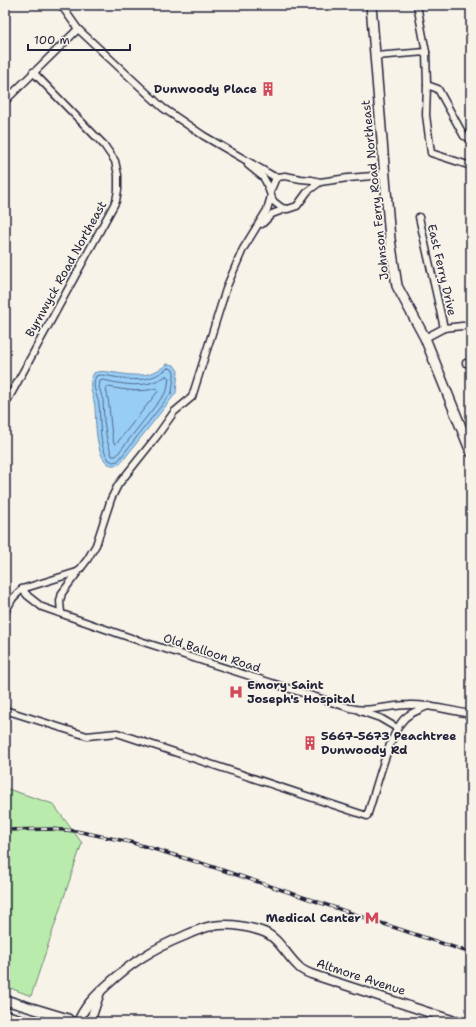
<svg xmlns="http://www.w3.org/2000/svg" width="476" height="1027" font-family="'Shantell Sans',sans-serif">
  <style>
    .green { fill: #b9ecac; stroke: #6e8774 }
    .water { fill: #98cef6; stroke: #6989ab }
    .lines { fill: none; stroke-linecap: round; stroke-linejoin: round }
    .shore { stroke: #516786; stroke-width: 1 }
    .minor-casing { stroke: #22223b; stroke-width: 9 }
    .tertiary-casing { stroke: #22223b; stroke-width: 11 }
    .secondary-casing { stroke: #22223b; stroke-width: 12 }
    .minor { stroke: #f7f3e8; stroke-width: 6 }
    .tertiary { stroke: #f7f3e8; stroke-width: 8 }
    .secondary { stroke: #f7f3e8; stroke-width: 9 }
    .rail-casing { stroke: #22223b; stroke-width: 3.5 }
    .rail { stroke: #f7f3e8; stroke-width: 2; stroke-dasharray: 6; stroke-linecap: butt }
    .labels { text-anchor: middle; stroke-width: 3.5; stroke-linejoin: round; paint-order: stroke }
    .poi-label { font-size: 12px; font-weight: bold; fill: #22223b; stroke: #f7f3e8; text-anchor: end }
    .street-label { font-size: 12px; fill: #22223b; stroke: #f7f3e8 }
  </style>
  <rect width="100%" height="100%" fill="#f7f3e8"/>
  <filter id="ink" filterUnits="userSpaceOnUse"><feTurbulence type="fractalNoise" baseFrequency=".025" numOctaves="2"/><feDisplacementMap in="SourceGraphic" scale="8" xChannelSelector="R" yChannelSelector="G"/><feConvolveMatrix kernelMatrix="1 2 1 2 8 2 1 2 1" color-interpolation-filters="sRGB"/></filter>
  <g filter="url(#ink)">
    <path class="green" d="M5 788 53 804 82 843 31 996 5 986Z"/>
    <path class="water" d="M167 364 174 365 178 371 176 393 120 464C95 474 96 423 95 408 94 394 86 387 94 373 101 370 108 372 116 373 136 376 150 378 167 364Z"/>
    <g class="lines">
      <g class="shore">
        <path d="M168 368 172 369 174 372V376L172 392 118 461 113 462 109 460C98 445 101 422 99 404 97 394 91 386 96 376 102 374 108 376 114 377 136 381 150 382 168 368Z"/>
        <path d="M166 376 169 378 167 391 116 456H112L107 440 104 421 103 400 99 387 100 381 103 380C126 385 146 389 166 376Z"/>
        <path d="M109 387C124 390 143 393 157 388L159 390 116 444 114 443C109 426 111 407 106 389Z"/>
      </g>
      <defs>
        <g id="minor">
          <path d="M61 5 78 29 163 108 204 136 273 176 278 177"/>
          <path d="M417 5 426 52 427 85 426 115 431 153 471 166"/>
          <path d="M375 56 426 52"/>
          <path d="M427 85 438 89 464 136 471 138"/>
          <path d="M5 101 78 29"/>
          <path d="M248 165 263 177 266 182 273 201 282 208 288 209 297 206 308 191 320 182"/>
          <path d="M270 192 275 180 278 177 285 176 301 179 312 180 320 182 348 178 385 175"/>
          <path d="M419 217 444 328"/>
          <path d="M262 224 272 214 285 209"/>
          <path d="M425 338 444 328 471 325"/>
          <path d="M466 363H471"/>
          <path d="M5 405 116 201 118 190V175L115 161 104 145 33 72"/>
          <path d="M22 589 28 596 42 607 134 639 350 708C369 713 390 705 409 705 430 704 450 711 471 714"/>
          <path d="M5 612 13 598 22 589 77 572"/>
          <path d="M61 613 60 601 62 593 87 560 96 545 111 499 118 485 157 436 174 412 192 397 227 286 243 249 267 210 271 196"/>
          <path d="M5 710 87 736 117 733 367 816C375 794 389 733 405 718 411 712 421 710 429 705"/>
          <path d="M360 711 380 718 397 728"/>
        </g>
        <g id="tertiary">
          <path d="M78 1022C84 1007 94 997 106 986 131 963 152 949 184 936 193 932 203 927 213 926 229 923 245 926 261 931 278 936 285 954 298 966 301 970 306 972 311 974L458 1022"/>
          <path d="M90 1022 100 992"/>
        </g>
        <g id="secondary">
          <path d="M371 5 390 239 397 286 425 338 471 452"/>
          <path d="M5 1000 68 1019 70 1022"/>
          <path d="M5 1015 27 1022"/>
        </g>
      </defs>
      <use href="#minor" class="minor-casing"/>
      <use href="#tertiary" class="tertiary-casing"/>
      <use href="#secondary" class="secondary-casing"/>
      <use href="#minor" class="minor"/>
      <use href="#tertiary" class="tertiary"/>
      <use href="#secondary" class="secondary"/>
      <defs>
        <path id="rail" d="M5 830 51 829 76 831 130 842 204 864 471 953"/>
      </defs>
      <use href="#rail" class="rail-casing"/>
      <use href="#rail" class="rail"/>
    </g>
  </g>
  <defs>
    <symbol id="building-bare" viewBox="-9 -9 18 18"><path d="M-4-6H4V6H1V3H-1V6H-4ZM-2.5-4.3h1.7v1.8h-1.7ZM.8-4.3h1.7v1.8H.8ZM-2.5-1h1.7V.8h-1.7ZM.8-1h1.7V.8H.8Z" fill="#d1495b" stroke="#f7f3e8" stroke-width="2.5" paint-order="stroke"/></symbol>
    <symbol id="hospital-bare" viewBox="-9 -9 18 18"><path d="M-5-5h3v3.5h4V-5h3V5h-3V1.5h-4V5h-3Z" fill="#d1495b" stroke="#f7f3e8" stroke-width="2.5" paint-order="stroke"/></symbol>
    <symbol id="metro-bare" viewBox="-9 -9 18 18"><path d="M-5.5 5V-5H-3L0 0L3-5H5.5V5H3V-.5L0 4L-3-.5V5Z" fill="#d1495b" stroke="#f7f3e8" stroke-width="2.5" paint-order="stroke"/></symbol>
  </defs>
  <g fill-rule="evenodd">
    <use href="#building-bare" x="258" y="79" width="20" height="20"/>
    <use href="#hospital-bare" x="226" y="682" width="20" height="20"/>
    <use href="#building-bare" x="300" y="733" width="20" height="20"/>
    <use href="#metro-bare" x="362" y="908" width="20" height="20"/>
  </g>
  <g class="labels">
    <g class="poi-label">
      <text x="257" y="93">Dunwoody Place</text>
      <text x="247" y="689" text-anchor="start">Emory Saint<tspan x="247" dy="14">Joseph's Hospital</tspan></text>
      <text x="321" y="740" text-anchor="start">5667-5673 Peachtree<tspan x="321" dy="14">Dunwoody Rd</tspan></text>
      <text x="361" y="922">Medical Center</text>
    </g>
    <g class="street-label">
      <text transform="translate(375 190) rotate(-96)" y="4">Johnson Ferry Road Northeast</text>
      <text transform="translate(66 269) rotate(-61)" y="4">Byrnwyck Road Northeast</text>
      <text transform="translate(442 270) rotate(77)" y="4">East Ferry Drive</text>
      <text transform="translate(212 653) rotate(18)" y="4">Old Balloon Road</text>
      <text transform="translate(361 977) rotate(18)" y="4">Altmore Avenue</text>
    </g>
  </g>
  <rect width="476" height="1027" fill="none" stroke="#f7f3e8" stroke-width="20"/>
  <rect x="10" y="10" width="456" height="1007" fill="none" stroke="#22223b" stroke-width="1.5" filter="url(#ink)"/>
  <path d="M28 44v6h102v-6" fill="none" stroke="#22223b" stroke-width="2"/>
  <text x="34" y="44" font-size="12" fill="#22223b" stroke="#f7f3e8" stroke-width="3" paint-order="stroke">100 m</text>
</svg>
